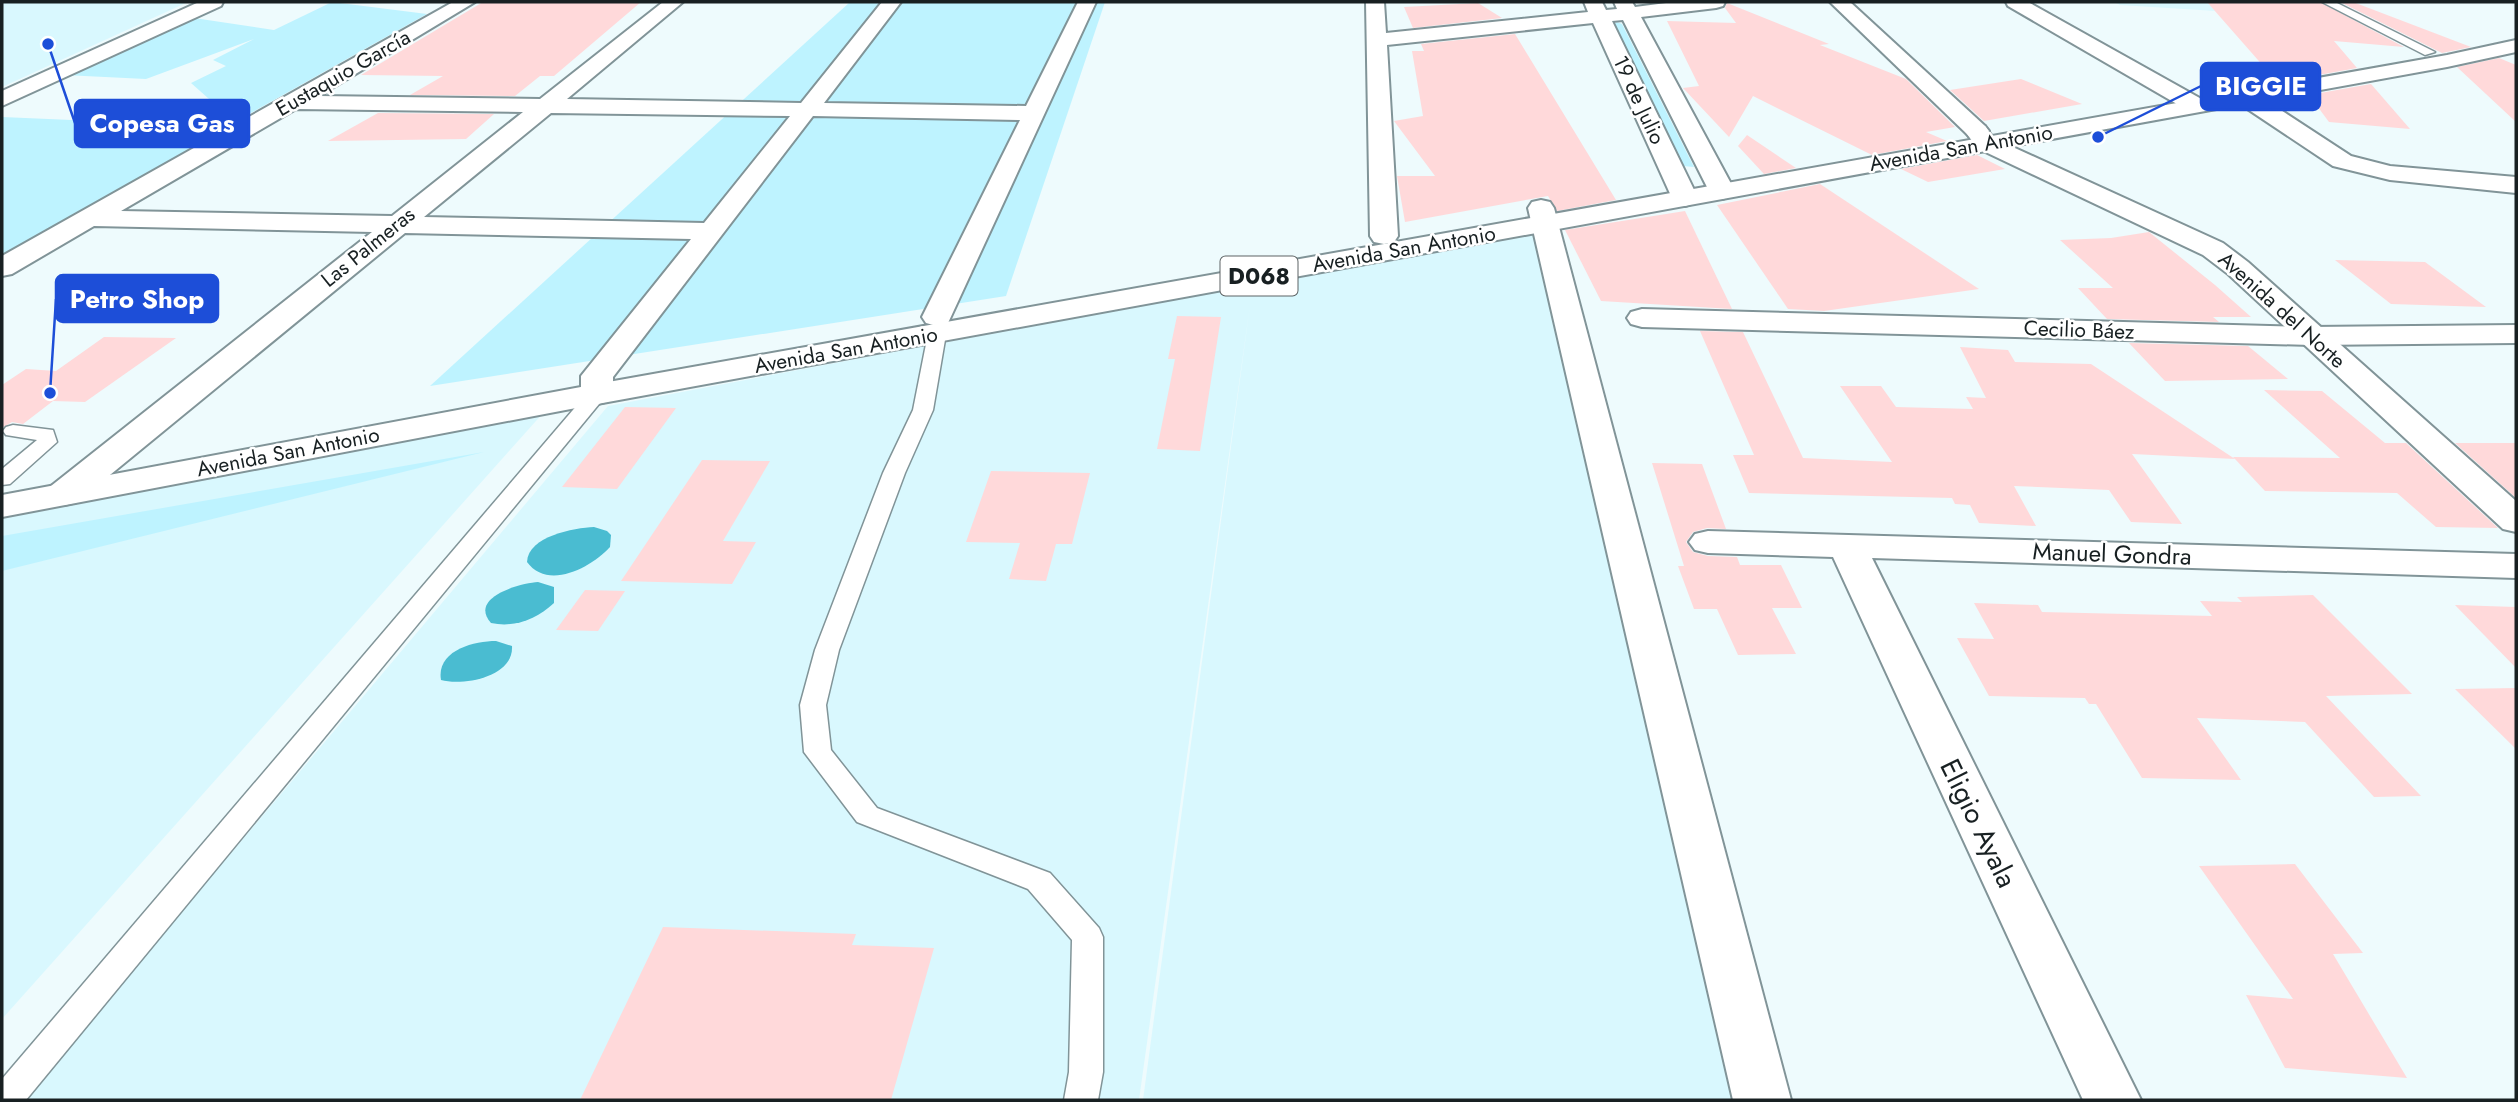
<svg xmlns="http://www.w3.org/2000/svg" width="2518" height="1102" font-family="Jost,sans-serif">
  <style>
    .built { fill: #d9f8fe }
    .green { fill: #bef3ff }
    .water { fill: #4abcd1 }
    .building { fill: #ffd9da }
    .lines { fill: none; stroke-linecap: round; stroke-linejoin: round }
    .lane-casing { stroke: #819498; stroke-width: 3 }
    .street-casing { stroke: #819498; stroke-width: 4 }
    .secondary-casing { stroke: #819498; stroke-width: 4 }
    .primary-casing { stroke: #819498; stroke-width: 4 }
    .lane { fill: #fff; fill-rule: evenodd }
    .street { fill: #fff; fill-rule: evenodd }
    .secondary { fill: #fff; fill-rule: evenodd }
    .primary { fill: #fff; fill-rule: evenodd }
    .labels { text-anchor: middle; stroke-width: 5; stroke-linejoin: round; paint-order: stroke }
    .far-street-label { font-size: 21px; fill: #182022; stroke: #fff }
    .shield { fill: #fff; stroke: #5d6364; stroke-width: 2 }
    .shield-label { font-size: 23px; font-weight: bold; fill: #182022 }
    .street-label { font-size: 24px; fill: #182022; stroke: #fff }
    .near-street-label { font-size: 28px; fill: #182022; stroke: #fff }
    .leader { fill: none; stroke: #1d4ed8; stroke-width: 2.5 }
    .callout-dot { fill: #1d4ed8; stroke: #fff; stroke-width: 2.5 }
    .callout { fill: #1d4ed8; stroke: #1d4ed8; stroke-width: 2.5 }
    .callout-label { font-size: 26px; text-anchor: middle; font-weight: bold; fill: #fff }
  </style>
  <rect width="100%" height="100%" fill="#eefbfd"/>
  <g class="built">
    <path d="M2 2H188L2 87Z"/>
    <path d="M2114 2H2317L2344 19 2120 5Z"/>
    <path d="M1535 234 1746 1100H1143L1250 305 1139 1100H23L608 406 1253 284Z"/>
    <path d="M544 412 2 1019V514Z"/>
  </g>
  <g class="green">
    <path d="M332 2 427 14 235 122 191 83 226 66 213 60 254 39 146 79 64 75 194 18 274 30Z"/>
    <path d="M850 2H1105L1006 296 430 386Z"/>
    <path d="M1617 22 1622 24 1694 167 1683 166 1613 24Z"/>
    <path d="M2 117 234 127 2 257Z"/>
    <path d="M484 452 2 571V536Z"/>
  </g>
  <g class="water">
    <path d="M594 527 607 531 611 535 610 547C592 567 548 591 527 562 528 536 574 528 594 527Z"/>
    <path d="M538 582 554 587V603C537 619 515 628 491 623 468 597 521 583 538 582Z"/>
    <path d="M496 641 512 646C514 677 463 686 441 680 436 651 473 641 496 641Z"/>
  </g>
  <g class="building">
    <path d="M483 2H641L554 76H540L515 96 410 95 443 76 361 75Z"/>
    <path d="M2207 2H2320L2404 47 2334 41 2357 68 2297 79 2287 65 2265 68Z"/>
    <path d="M2340 2H2353L2471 47 2442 53Z"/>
    <path d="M1478 3 1502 18 1413 28 1404 7Z"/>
    <path d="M1727 3 1829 44 1820 45 1906 79 1955 127 1926 132 1947 141 1872 155 1753 96 1729 137 1683 88 1699 86 1667 21 1736 23 1725 8Z"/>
    <path d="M1515 34 1616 200 1557 211 1548 196 1405 222 1397 176H1435L1394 121 1423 116 1412 51H1424L1421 44Z"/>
    <path d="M2499 58 2516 65V122L2457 67Z"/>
    <path d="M2021 79 2082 104 1984 121 1950 90Z"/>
    <path d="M2371 84 2410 129 2329 122 2309 95Z"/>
    <path d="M378 113 494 114 466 139 328 141Z"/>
    <path d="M1747 135 1796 168 1764 174 1738 146Z"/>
    <path d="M1977 155 2005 169 1928 182 1901 169Z"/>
    <path d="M1820 184 1979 289 1824 311 1788 309 1717 205Z"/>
    <path d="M1685 211 1732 309 1601 301 1565 230Z"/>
    <path d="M2149 232 2215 285 2251 317H2213L2219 322 2107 319 2078 288H2113L2060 240 2111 238Z"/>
    <path d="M2335 260 2425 262 2486 307 2391 304Z"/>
    <path d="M1177 316 1221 317 1200 451 1157 449 1175 359H1168Z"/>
    <path d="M1700 331 1743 332 1803 458 1892 462 1840 386H1881L1896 407 1973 409 1966 397 1986 398 1960 347 2008 350 2015 362 2091 364 2235 459 2233 457 2340 458 2264 390 2322 391 2385 443H2406L2498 528 2436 527 2397 493 2265 491 2235 459 2132 454 2182 524 2131 522 2109 490 2014 486 2036 526 1979 523 1970 505 1955 504 1952 498 1749 493 1733 455H1754Z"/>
    <path d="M104 337 176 338 85 402 53 401 23 424 12 422 2 428V385L26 369 56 371Z"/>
    <path d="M2129 343 2248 346 2288 379 2165 381Z"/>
    <path d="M625 407 676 408 617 489 562 487Z"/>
    <path d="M2455 443H2516V498Z"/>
    <path d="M702 460 770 461 723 541 756 542 732 584 621 581Z"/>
    <path d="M1652 463 1702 464 1726 529 1707 528 1693 532 1686 542 1693 552 1708 556 1737 557 1740 565H1781L1802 608H1772L1796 654 1738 655 1717 609H1694L1678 566H1684Z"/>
    <path d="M991 471 1090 473 1072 544H1056L1046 581 1009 579 1020 543 966 542Z"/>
    <path d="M585 590 625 591 598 631 556 630Z"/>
    <path d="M2313 595 2412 694 2326 696 2421 796 2374 797 2305 722 2197 718 2241 780 2142 778 2096 704H2089L2085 698 1989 696 1957 638 1994 639 1974 603 2038 605 2042 612 2212 616 2200 601 2242 602 2237 597Z"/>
    <path d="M2455 605 2516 607V668Z"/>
    <path d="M2516 688V749L2455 689Z"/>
    <path d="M2295 864 2363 953 2333 954 2407 1078 2285 1068 2246 995 2293 999 2199 866Z"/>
    <path d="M663 927 856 934 852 945 934 948 891 1100H580Z"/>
  </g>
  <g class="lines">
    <defs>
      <g id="lane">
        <path d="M2322 2H2335L2435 52 2425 55Z"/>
        <path d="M937 329 946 334 933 410 905 473 839 650 826 705 831 750 877 808 1050 873 1099 928 1103 937V1072L1098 1100H1064L1069 1072 1072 940 1028 889 857 822 804 752 800 705 815 650 883 473 913 410 928 334Z"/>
        <path d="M597 388 607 394 604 398 26 1100H2V1079L590 390Z"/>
        <path d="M13 425 53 430 57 442 10 484 2 485V469L37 440 6 435 3 431 6 427Z"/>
      </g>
      <g id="street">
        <path d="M199 2H223L221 6 2 106V91Z"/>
        <path d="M453 2H475L319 96 540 99 663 2H683L567 99 801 103 882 2H901L824 103 1026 106 1078 2H1096L948 323 937 326 926 323 922 317 1020 120 813 116 613 377V394L609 401 597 404 585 401 581 394V376L691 239 405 233 77 502 64 505 51 502 46 494 51 486 372 232 94 226 12 274 2 276V256ZM296 109 523 112 392 216 121 211ZM551 113 790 116 704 223 424 217Z"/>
        <path d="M1366 2H1384L1386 33 1588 12 1584 2H1602L1606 10 1617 9 1614 2H1632L1635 7 1674 2H1725L1723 6 1716 8 1641 17 1735 191 1731 196 1722 199 1713 196 1709 191 1623 20 1612 21 1698 198 1694 203 1685 206 1676 203 1672 198 1593 23 1387 45 1398 236 1394 242 1384 244 1374 242 1370 236Z"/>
        <path d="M1830 2H1850L1985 126 1989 131 1985 136H1969Z"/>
        <path d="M2006 2H2028L2205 101 2208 106 2205 111H2189L2008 6Z"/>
        <path d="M2230 80 2238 82 2351 156 2390 166 2516 177V193L2390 180 2333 166 2222 92 2219 87 2222 82Z"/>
        <path d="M1541 200 1550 202 1554 208 1791 1100H1733L1528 208 1532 202Z"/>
        <path d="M1642 309 2311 327 2516 325V343L2311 345 1642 327 1631 324 1627 318 1631 312Z"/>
        <path d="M1708 531 2516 554V578L1872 558 2141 1100H2083L1833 557 1708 553 1695 550 1689 542 1695 534Z"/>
      </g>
      <path id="secondary" d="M1977 124 1985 126 1993 138 2223 243 2248 262 2516 501V532L2503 529 2228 274 2203 255 1977 148 1965 131 1969 126Z"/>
      <path id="primary" d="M2516 40V52L2447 67 597 404 2 517V495L597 384 2447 55Z"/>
    </defs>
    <use href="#lane" class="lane-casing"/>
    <use href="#street" class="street-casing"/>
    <use href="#secondary" class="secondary-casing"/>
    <use href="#primary" class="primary-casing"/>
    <use href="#lane" class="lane"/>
    <use href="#street" class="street"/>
    <use href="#secondary" class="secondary"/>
    <use href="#primary" class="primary"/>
  </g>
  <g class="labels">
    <g class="far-street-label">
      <text transform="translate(343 73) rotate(-30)" y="7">Eustaquio García</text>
      <text transform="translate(1639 100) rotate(65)" y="7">19 de Julio</text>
      <text transform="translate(1961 148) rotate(-10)" y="7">Avenida San Antonio</text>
      <text transform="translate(368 247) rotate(-39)" y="7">Las Palmeras</text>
      <text transform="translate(1404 249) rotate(-10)" y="7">Avenida San Antonio</text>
      <text transform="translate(2282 310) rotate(42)" y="7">Avenida del Norte</text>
      <text transform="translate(2079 330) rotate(2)" y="7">Cecilio Báez</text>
      <text transform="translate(846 350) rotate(-10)" y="7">Avenida San Antonio</text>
      <text transform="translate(288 452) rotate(-11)" y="7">Avenida San Antonio</text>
    </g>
    <rect class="shield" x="1220.5" y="256.5" width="77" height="39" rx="5"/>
    <g class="shield-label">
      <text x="1259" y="284">D068</text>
    </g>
    <g class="street-label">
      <text transform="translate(2112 554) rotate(2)" y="8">Manuel Gondra</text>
    </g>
    <g class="near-street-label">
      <text transform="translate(1979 823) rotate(64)" y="10">Eligio Ayala</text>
    </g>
  </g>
  <path class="leader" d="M2098 137L2201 86M48 44L75 123M50 393L56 299"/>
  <g class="callout-dot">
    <circle cx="2098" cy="137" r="7"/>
    <circle cx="48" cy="44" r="7"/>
    <circle cx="50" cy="393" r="7"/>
  </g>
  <g class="callout">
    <rect x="2201" y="63" width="119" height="47" rx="7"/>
    <rect x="75" y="100" width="174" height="47" rx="7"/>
    <rect x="56" y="275" width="162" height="47" rx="7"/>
  </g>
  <g class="callout-label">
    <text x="2261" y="95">BIGGIE</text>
    <text x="162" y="132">Copesa Gas</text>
    <text x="137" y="308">Petro Shop</text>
  </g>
  <rect width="2518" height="1102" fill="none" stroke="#182022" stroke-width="7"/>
</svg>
